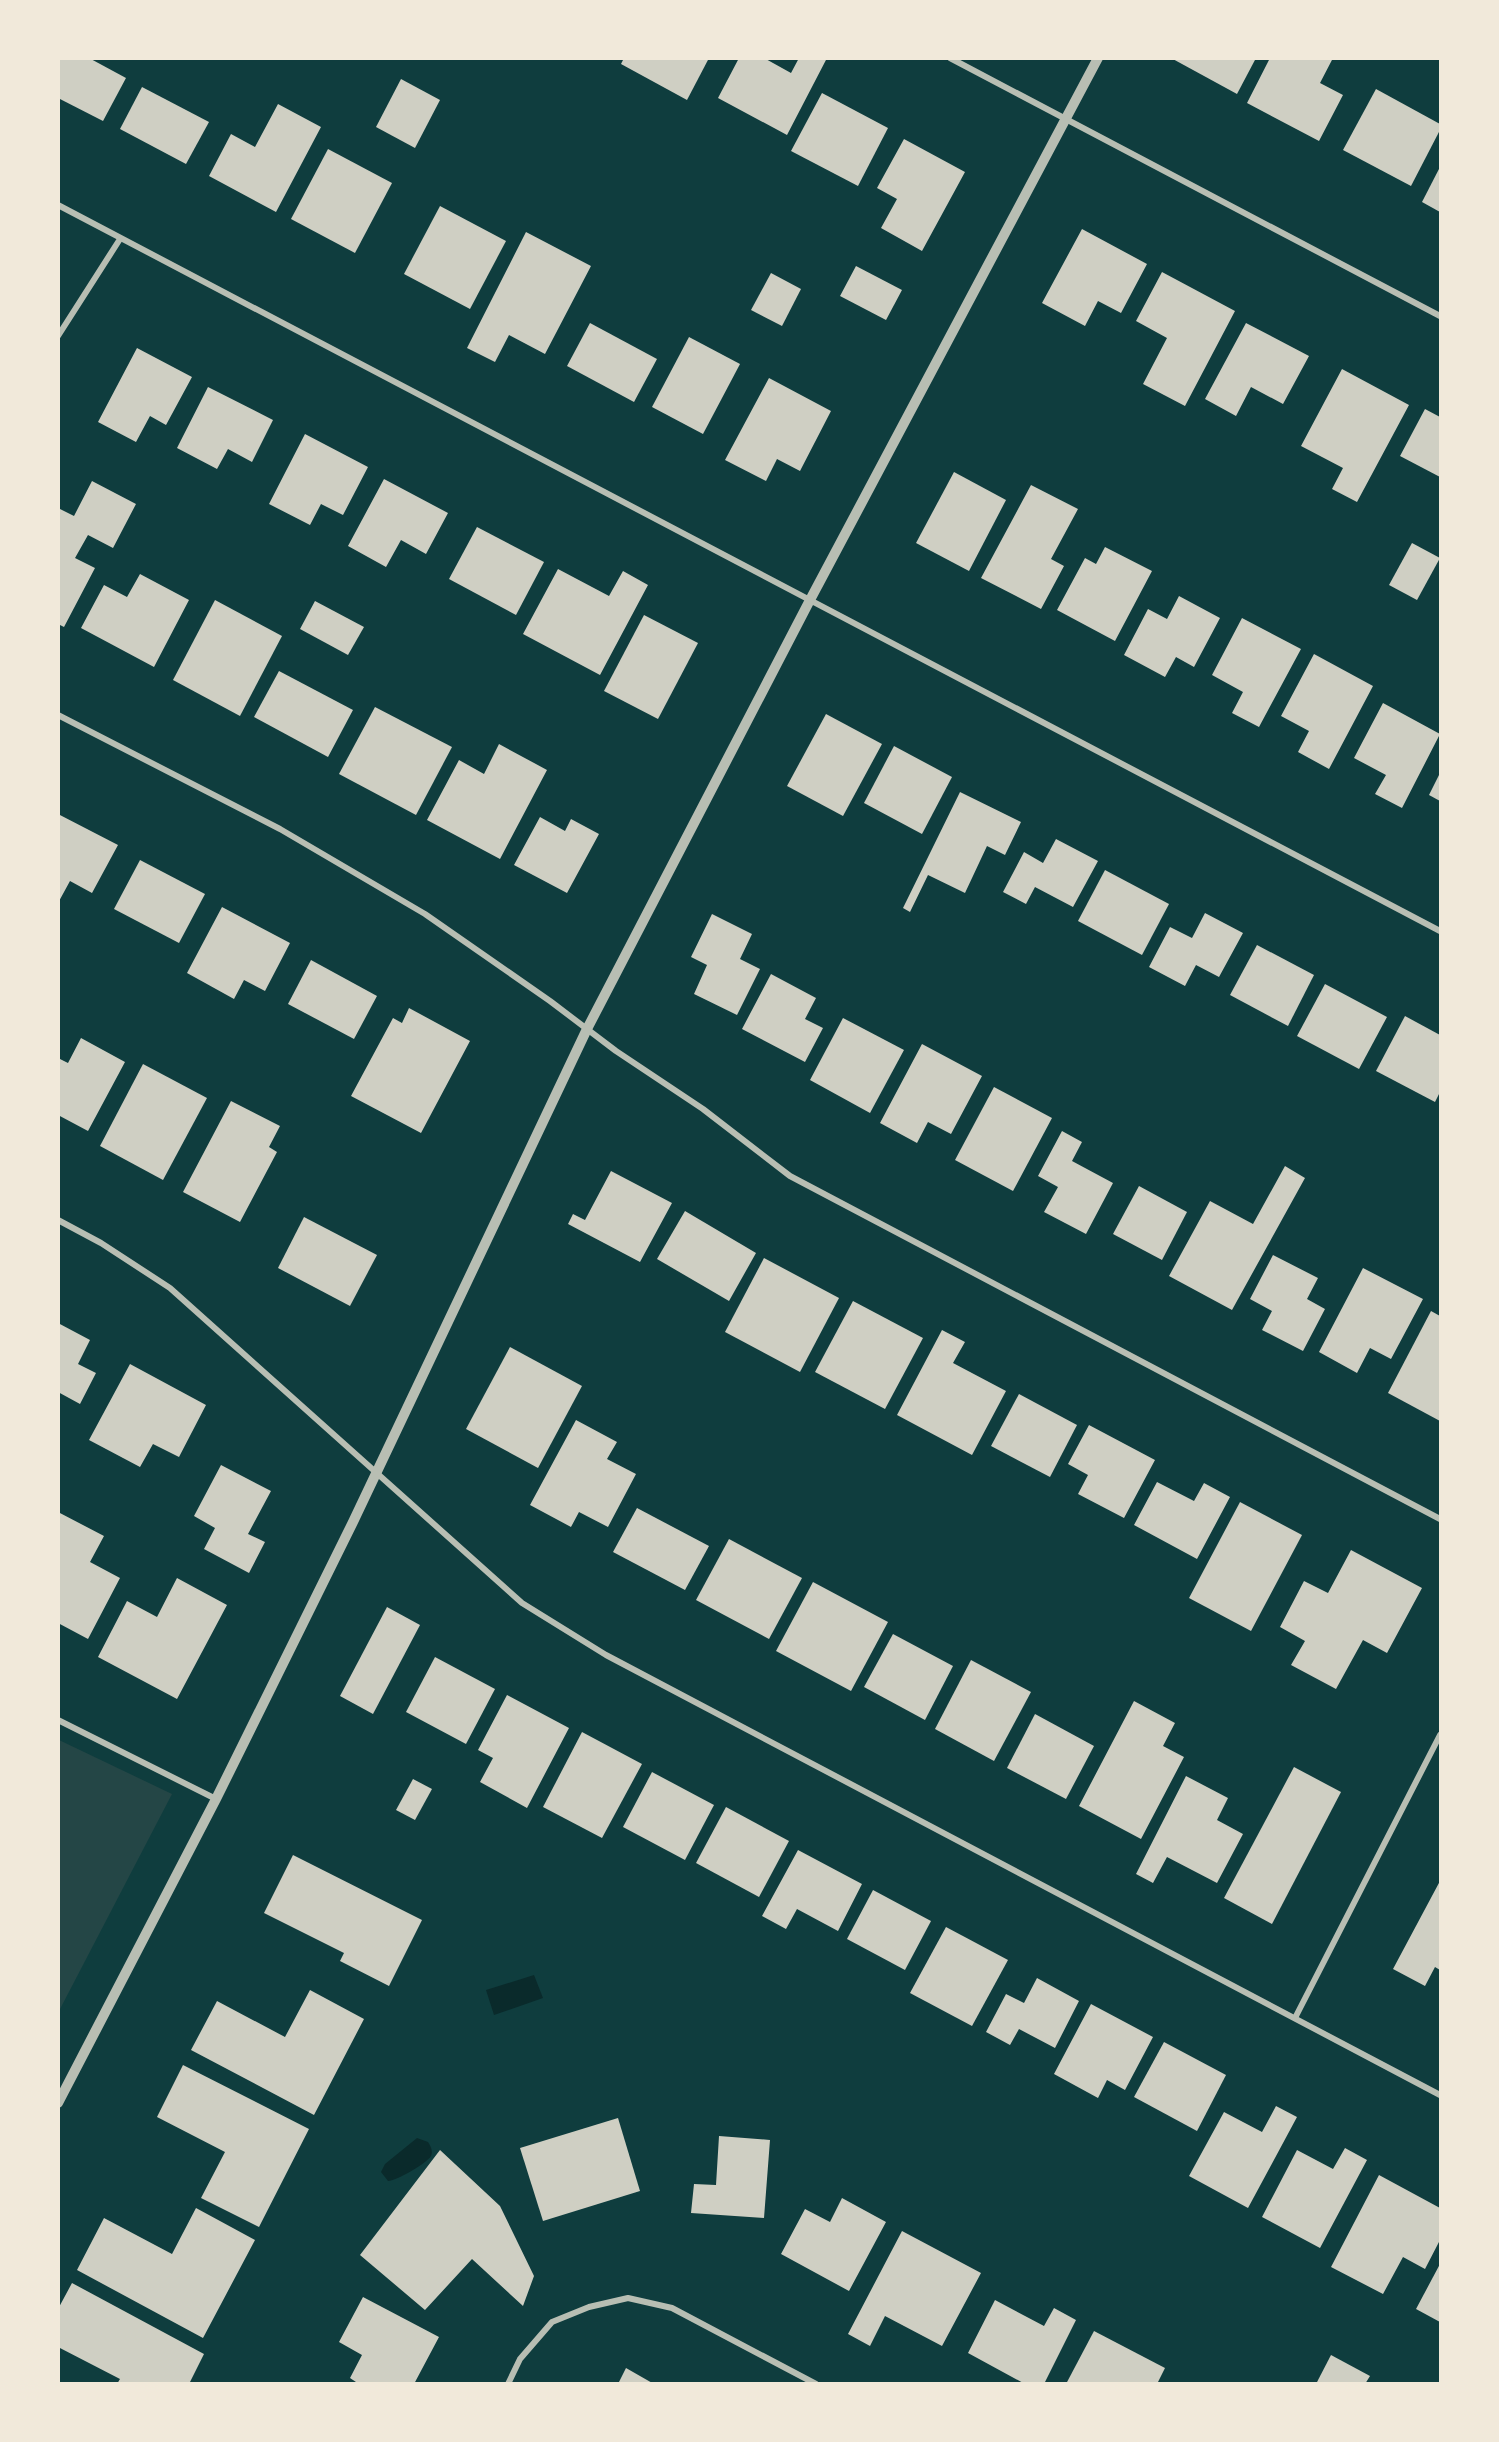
<svg xmlns="http://www.w3.org/2000/svg" width="1499" height="2442" font-family="Barlow,sans-serif">
  <style>
    .green { fill: #244646 }
    .water { fill: #0a2a2b }
    .building { fill: #cfcfc3 }
    .lines { fill: none; stroke-linecap: round; stroke-linejoin: round }
    .minor { stroke: #b8beb3; stroke-width: 6 }
    .tertiary { stroke: #b8beb3; stroke-width: 10 }
  </style>
  <rect width="100%" height="100%" fill="#0f3d3e"/>
  <path class="green" d="M59 1740 172 1794 59 2011Z"/>
  <g class="water">
    <path d="M534 1975 543 1998 494 2015 486 1990Z"/>
    <path d="M417 2138 428 2142C431 2147 433 2151 431 2156 427 2163 398 2180 388 2181L381 2172 385 2164Z"/>
  </g>
  <g class="building">
    <path d="M58 58H89L126 78 103 121 58 98Z"/>
    <path d="M624 58H709L687 100 621 64Z"/>
    <path d="M739 58H764L791 73 799 58H827L787 135 718 98Z"/>
    <path d="M1171 58H1256L1237 94Z"/>
    <path d="M1270 58H1333L1320 83 1343 95 1319 141 1247 103Z"/>
    <path d="M401 79 440 100 415 148 376 127Z"/>
    <path d="M142 87 209 122 186 164 120 129Z"/>
    <path d="M1376 89 1440 124V130L1411 186 1343 150Z"/>
    <path d="M822 93 888 128 858 186 791 151Z"/>
    <path d="M278 104 321 127 276 212 209 176 231 134 255 147Z"/>
    <path d="M904 139 965 172 922 251 881 228 897 199 877 188Z"/>
    <path d="M328 149 392 183 355 253 291 219Z"/>
    <path d="M1440 167V212L1422 202Z"/>
    <path d="M440 206 506 241 470 309 404 274Z"/>
    <path d="M1082 229 1147 264 1121 313 1098 301 1085 326 1042 303Z"/>
    <path d="M526 232 591 266 545 354 509 335 495 362 467 348Z"/>
    <path d="M856 266 902 290 886 320 840 296Z"/>
    <path d="M1162 272 1235 311 1185 406 1143 384 1167 338 1136 321Z"/>
    <path d="M771 273 801 289 782 326 751 310Z"/>
    <path d="M590 323 657 359 634 402 567 366Z"/>
    <path d="M1246 323 1309 356 1283 404 1251 387 1236 416 1205 399Z"/>
    <path d="M689 337 740 364 703 434 652 407Z"/>
    <path d="M137 348 192 377 166 425 150 416 136 442 98 422Z"/>
    <path d="M1342 369 1409 405 1357 502 1332 489 1343 468 1301 446Z"/>
    <path d="M769 378 831 411 800 471 777 459 766 481 725 460Z"/>
    <path d="M208 387 273 420 252 462 228 449 217 469 177 448Z"/>
    <path d="M1425 409 1440 417V477L1400 456Z"/>
    <path d="M305 434 368 467 343 515 321 504 310 525 269 504Z"/>
    <path d="M954 472 1006 500 969 571 916 543Z"/>
    <path d="M384 479 448 513 426 554 401 540 386 567 348 546Z"/>
    <path d="M92 481 136 504 113 548 88 535 75 558 95 568 64 627 58 624V508L74 516Z"/>
    <path d="M1031 485 1078 509 1051 559 1064 566 1041 609 981 578Z"/>
    <path d="M477 527 544 562 516 615 449 579Z"/>
    <path d="M1412 543 1440 558 1417 600 1389 585Z"/>
    <path d="M1105 547 1152 571 1115 641 1057 610 1085 558 1096 564Z"/>
    <path d="M558 569 609 596 623 571 648 585 600 675 523 634Z"/>
    <path d="M140 574 189 600 154 667 81 628 104 585 127 597Z"/>
    <path d="M1179 596 1220 618 1194 667 1176 657 1165 677 1124 655 1148 609 1167 619Z"/>
    <path d="M215 600 282 636 240 716 173 680Z"/>
    <path d="M315 601 364 627 348 655 300 629Z"/>
    <path d="M644 615 698 643 658 719 604 691Z"/>
    <path d="M1242 618 1301 649 1259 727 1232 713 1243 692 1212 675Z"/>
    <path d="M1314 654 1373 686 1329 769 1298 752 1309 731 1281 716Z"/>
    <path d="M279 671 353 710 328 757 254 717Z"/>
    <path d="M1383 703 1440 734 1402 808 1375 794 1386 775 1354 758Z"/>
    <path d="M375 707 452 747 416 815 339 774Z"/>
    <path d="M826 714 882 744 843 816 787 786Z"/>
    <path d="M499 744 547 770 500 859 427 820 459 760 484 774Z"/>
    <path d="M894 746 952 777 922 834 864 803Z"/>
    <path d="M1440 773V801L1429 795Z"/>
    <path d="M960 792 1021 822 1005 855 987 846 965 893 928 875 910 912 903 908Z"/>
    <path d="M58 814 118 845 92 893 70 881 58 903Z"/>
    <path d="M540 817 565 831 571 819 599 834 567 893 514 865Z"/>
    <path d="M1056 839 1098 861 1073 907 1035 887 1026 904 1003 892 1024 852 1043 863Z"/>
    <path d="M140 860 205 894 179 943 114 909Z"/>
    <path d="M1105 870 1169 904 1142 955 1078 921Z"/>
    <path d="M222 907 290 943 265 991 244 980 234 999 187 973Z"/>
    <path d="M1205 913 1243 933 1219 977 1196 965 1185 986 1149 967 1170 927 1192 938Z"/>
    <path d="M712 914 752 934 740 959 760 969 737 1015 694 994 707 965 691 957Z"/>
    <path d="M1257 945 1314 975 1288 1026 1230 995Z"/>
    <path d="M311 960 377 996 354 1039 288 1004Z"/>
    <path d="M771 974 816 998 805 1019 823 1028 805 1062 742 1029Z"/>
    <path d="M1325 984 1387 1017 1359 1069 1297 1036Z"/>
    <path d="M409 1008 470 1041 421 1133 351 1096 393 1018 402 1023Z"/>
    <path d="M1405 1016 1440 1035V1092L1435 1102 1376 1071Z"/>
    <path d="M843 1018 904 1050 870 1113 810 1080Z"/>
    <path d="M81 1038 125 1062 88 1131 58 1115V1058L68 1063Z"/>
    <path d="M922 1044 982 1076 951 1134 928 1122 917 1143 880 1123Z"/>
    <path d="M143 1064 207 1098 163 1180 100 1146Z"/>
    <path d="M994 1087 1052 1118 1013 1191 955 1160Z"/>
    <path d="M231 1101 280 1126 269 1147 277 1152 240 1222 183 1192Z"/>
    <path d="M1062 1131 1082 1142 1072 1161 1113 1183 1086 1234 1044 1212 1058 1187 1038 1176Z"/>
    <path d="M1285 1166 1305 1178 1232 1310 1169 1276 1210 1201 1253 1224Z"/>
    <path d="M611 1171 672 1203 640 1262 568 1224 573 1214 585 1220Z"/>
    <path d="M1139 1186 1187 1212 1162 1260 1113 1234Z"/>
    <path d="M685 1211 756 1253 729 1301 657 1259Z"/>
    <path d="M304 1217 377 1255 350 1306 278 1268Z"/>
    <path d="M1273 1255 1318 1278 1307 1299 1325 1309 1303 1351 1262 1330 1272 1311 1250 1299Z"/>
    <path d="M764 1258 839 1298 800 1372 725 1332Z"/>
    <path d="M1363 1268 1423 1299 1391 1359 1370 1348 1357 1373 1319 1352Z"/>
    <path d="M853 1301 923 1338 885 1409 815 1372Z"/>
    <path d="M1431 1311 1440 1316V1421L1388 1393Z"/>
    <path d="M58 1323 90 1340 78 1364 96 1373 80 1404 58 1392Z"/>
    <path d="M942 1330 965 1342 953 1363 1006 1391 972 1455 897 1415Z"/>
    <path d="M510 1347 582 1386 538 1468 466 1429Z"/>
    <path d="M130 1364 206 1405 179 1457 153 1444 140 1467 89 1440Z"/>
    <path d="M1019 1394 1077 1425 1050 1477 991 1446Z"/>
    <path d="M576 1420 617 1442 607 1459 636 1474 608 1527 579 1512 571 1527 530 1505Z"/>
    <path d="M1089 1425 1155 1460 1124 1518 1078 1494 1088 1475 1068 1464Z"/>
    <path d="M221 1465 271 1491 248 1534 265 1542 249 1573 204 1549 215 1528 194 1516Z"/>
    <path d="M1157 1482 1194 1501 1204 1483 1230 1497 1197 1559 1134 1525Z"/>
    <path d="M1240 1502 1302 1535 1251 1631 1189 1598Z"/>
    <path d="M637 1508 709 1546 685 1590 613 1552Z"/>
    <path d="M58 1512 104 1536 90 1562 120 1578 88 1639 58 1623Z"/>
    <path d="M729 1539 802 1578 769 1639 696 1600Z"/>
    <path d="M1351 1550 1422 1588 1387 1653 1363 1640 1336 1689 1291 1665 1305 1641 1280 1627 1304 1581 1328 1593Z"/>
    <path d="M177 1578 227 1605 177 1699 98 1657 127 1601 157 1617Z"/>
    <path d="M813 1582 888 1622 851 1691 776 1651Z"/>
    <path d="M387 1607 420 1625 373 1714 340 1696Z"/>
    <path d="M893 1634 953 1666 925 1720 864 1687Z"/>
    <path d="M435 1657 495 1689 466 1744 406 1712Z"/>
    <path d="M971 1660 1031 1692 994 1761 935 1729Z"/>
    <path d="M507 1695 569 1728 527 1808 480 1782 493 1758 478 1750Z"/>
    <path d="M1134 1701 1175 1723 1163 1746 1184 1757 1141 1839 1079 1806Z"/>
    <path d="M1035 1714 1094 1746 1066 1799 1007 1768Z"/>
    <path d="M582 1732 642 1764 602 1838 543 1807Z"/>
    <path d="M1294 1767 1341 1792 1272 1924 1224 1898Z"/>
    <path d="M652 1772 714 1805 685 1860 623 1827Z"/>
    <path d="M1186 1776 1228 1798 1217 1820 1243 1834 1217 1883 1167 1857 1153 1883 1136 1874Z"/>
    <path d="M413 1779 432 1789 415 1820 396 1810Z"/>
    <path d="M726 1807 789 1841 759 1897 696 1863Z"/>
    <path d="M798 1850 862 1884 838 1931 797 1909 786 1929 762 1916Z"/>
    <path d="M293 1855 422 1920 389 1986 340 1961 344 1953 264 1913Z"/>
    <path d="M1440 1881V1970L1435 1967 1425 1986 1393 1969Z"/>
    <path d="M873 1890 931 1921 905 1970 847 1939Z"/>
    <path d="M946 1927 1008 1960 972 2026 910 1993Z"/>
    <path d="M1037 1978 1079 2001 1055 2048 1019 2029 1010 2045 986 2032 1006 1994 1024 2003Z"/>
    <path d="M310 1990 364 2019 314 2115 191 2050 217 2001 285 2037Z"/>
    <path d="M1091 2004 1153 2037 1125 2090 1107 2080 1098 2098 1054 2074Z"/>
    <path d="M1164 2042 1226 2075 1197 2131 1134 2097Z"/>
    <path d="M183 2065 309 2129 259 2227 201 2198 225 2152 157 2117Z"/>
    <path d="M1276 2106 1297 2117 1248 2208 1189 2176 1224 2112 1262 2132Z"/>
    <path d="M618 2118 640 2191 543 2221 520 2148Z"/>
    <path d="M719 2136 770 2140 764 2218 691 2213 694 2184 716 2185Z"/>
    <path d="M1345 2148 1367 2160 1320 2248 1262 2217 1297 2150 1333 2169Z"/>
    <path d="M440 2150 500 2206 534 2276 523 2306 472 2259 425 2310 360 2255Z"/>
    <path d="M1379 2175 1440 2208V2240L1425 2269 1403 2257 1383 2294 1331 2267Z"/>
    <path d="M842 2198 886 2222 849 2291 781 2254 805 2209 830 2222Z"/>
    <path d="M196 2208 255 2240 203 2338 77 2270 104 2218 172 2254Z"/>
    <path d="M902 2231 981 2273 942 2346 885 2316 870 2346 848 2334Z"/>
    <path d="M1440 2264V2322L1416 2309Z"/>
    <path d="M72 2283 204 2354 189 2384H117L120 2379 58 2347V2309Z"/>
    <path d="M363 2297 439 2337 414 2384H359L350 2378 362 2355 339 2342Z"/>
    <path d="M995 2300 1044 2326 1054 2308 1076 2320 1044 2384H1025L968 2353Z"/>
    <path d="M1094 2331 1165 2368 1157 2384H1066Z"/>
    <path d="M1331 2355 1370 2376 1365 2384H1316Z"/>
    <path d="M626 2368 654 2384H618Z"/>
  </g>
  <g class="lines">
    <g class="minor">
      <path d="M950 58 1440 316"/>
      <path d="M58 205 1440 931"/>
      <path d="M58 336 120 239"/>
      <path d="M58 715 280 829 425 914 550 1001 616 1051 703 1109 790 1176 1440 1519"/>
      <path d="M58 1220 101 1243 170 1288 522 1603 606 1655 1440 2095"/>
      <path d="M58 1720 216 1799"/>
      <path d="M1295 2018 1440 1735"/>
      <path d="M508 2384 520 2359 552 2322 589 2307 628 2298 672 2308 816 2384"/>
    </g>
    <path class="tertiary" d="M58 2103 216 1799 353 1522 587 1029 810 600 1098 58"/>
  </g>
  <rect width="1499" height="2442" fill="none" stroke="#f1e9da" stroke-width="120"/>
</svg>
